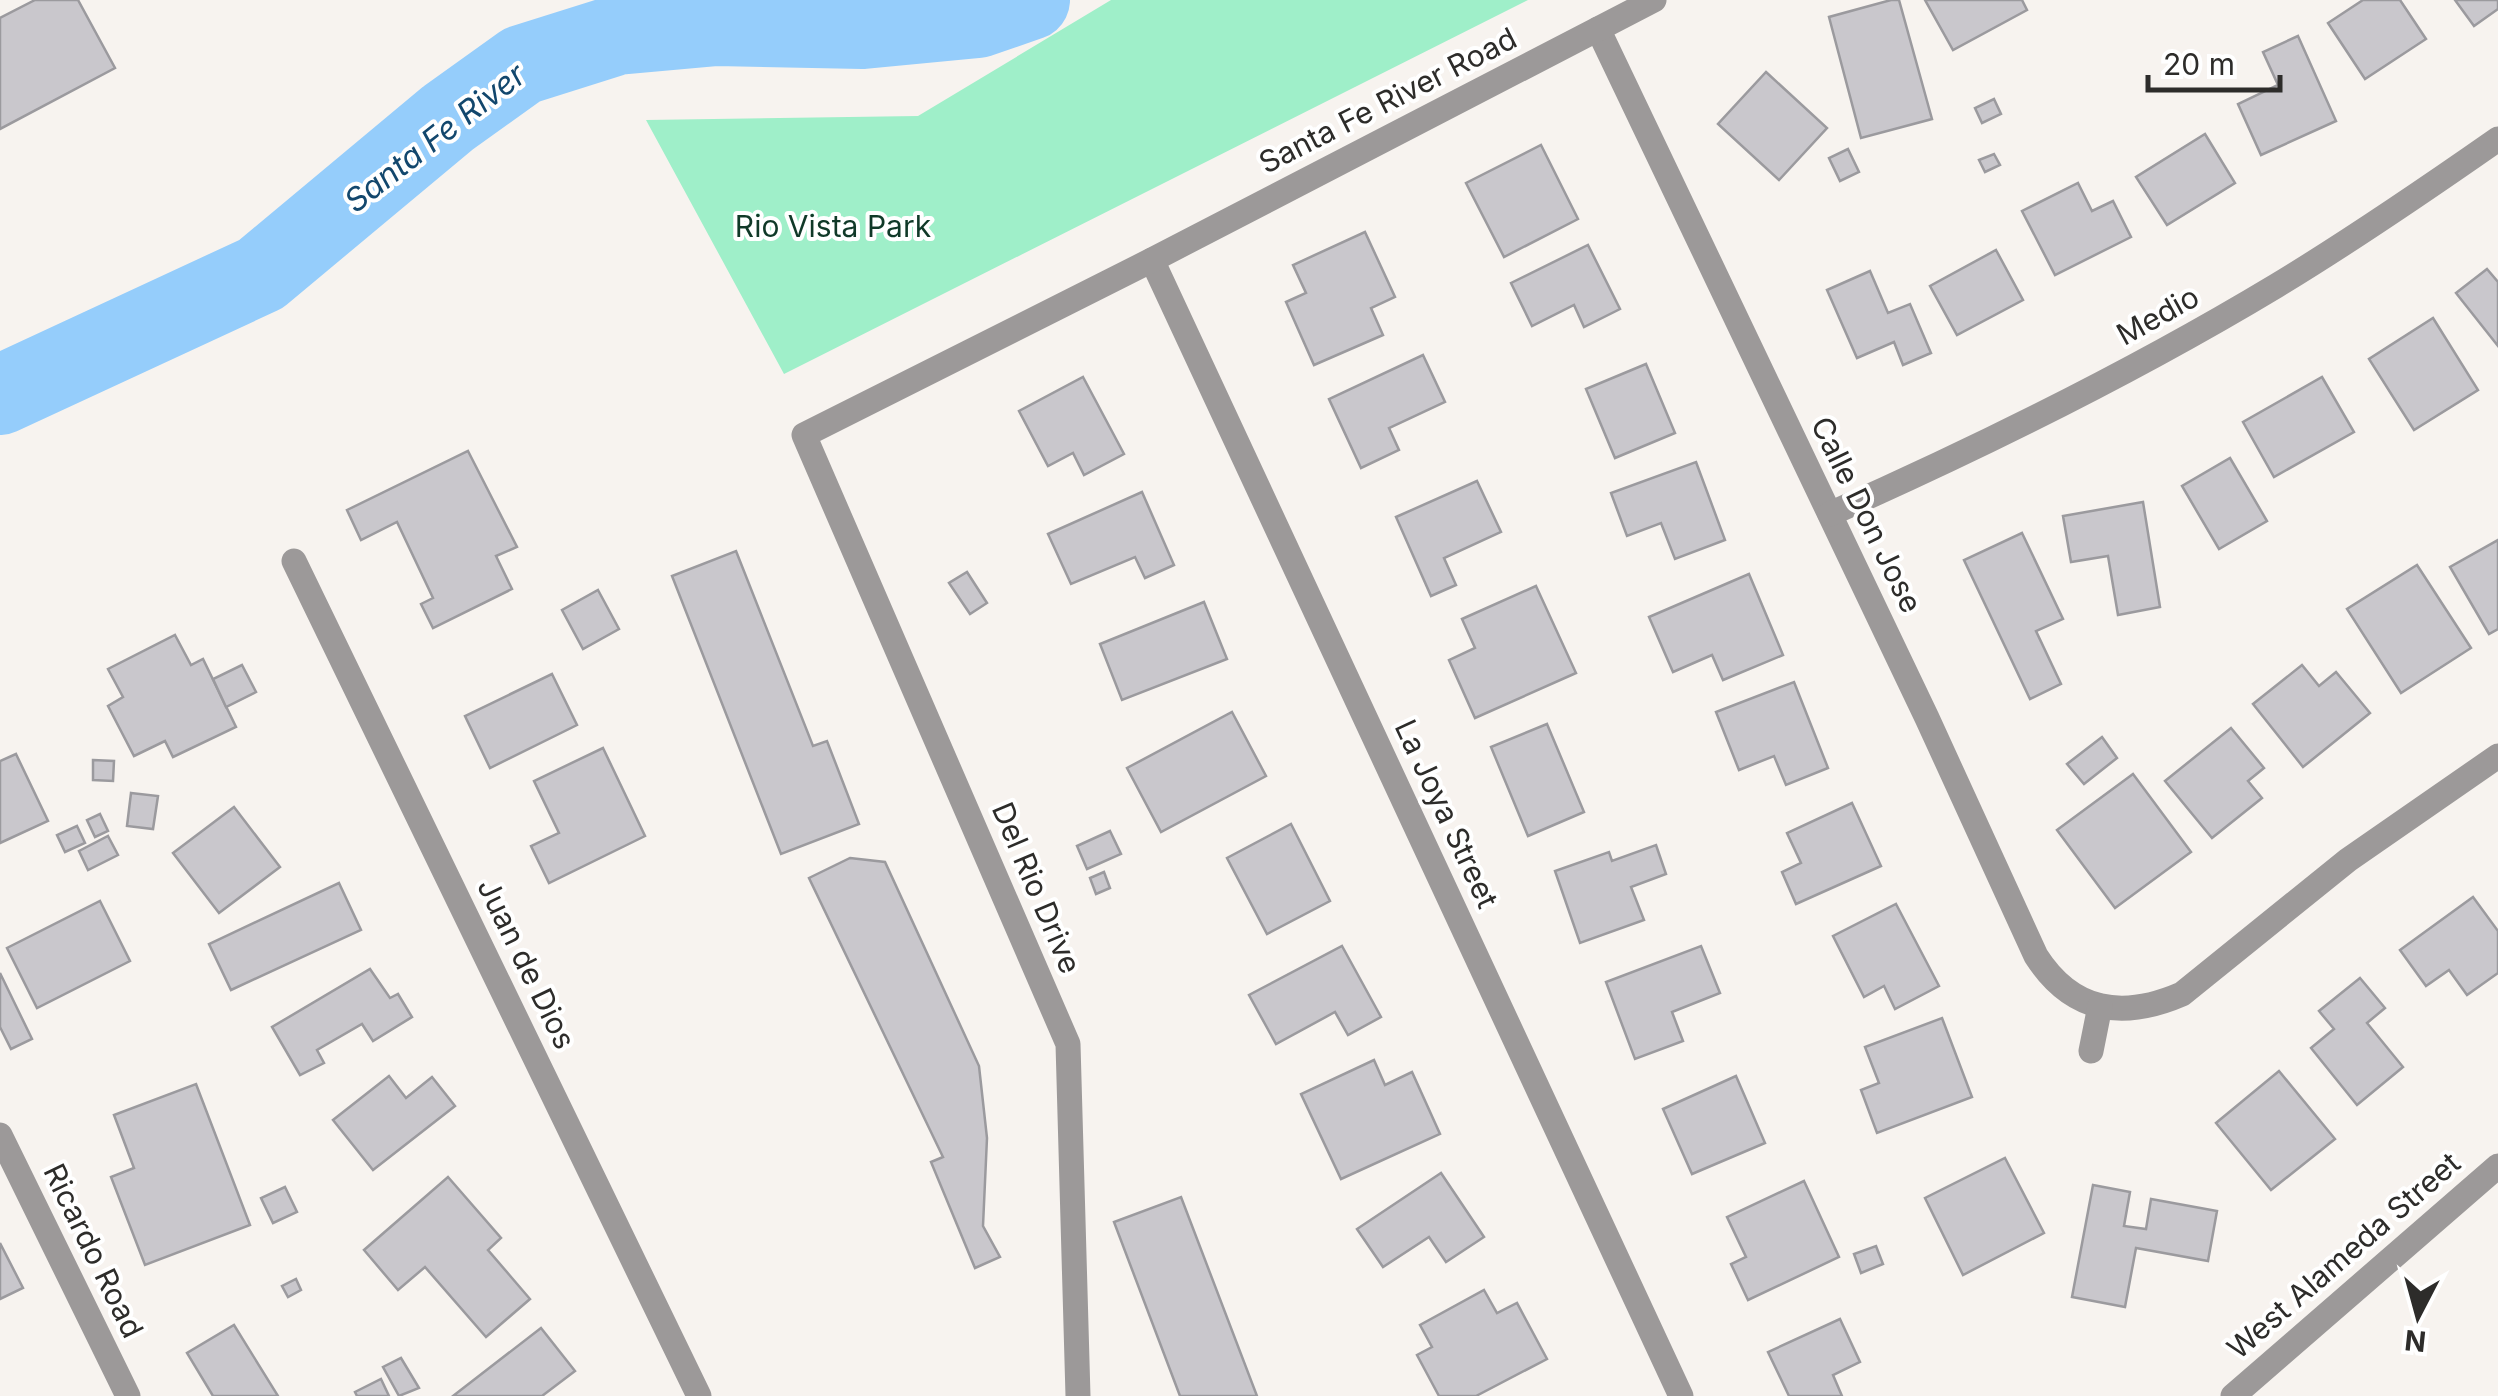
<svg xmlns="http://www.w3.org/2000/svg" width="2498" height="1396" font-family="Inter,sans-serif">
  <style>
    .green { fill: #9fefc9 }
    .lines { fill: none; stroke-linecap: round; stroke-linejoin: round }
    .river { stroke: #95cdfb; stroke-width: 80 }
    .building { fill: #c9c7cc; stroke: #9b9a9e; stroke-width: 2.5 }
    .minor { stroke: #9c9999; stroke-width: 25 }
    .tertiary { stroke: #9c9999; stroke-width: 25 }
    .labels { text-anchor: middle; stroke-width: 8; stroke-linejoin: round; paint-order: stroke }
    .street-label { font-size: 30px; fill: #2d2c2a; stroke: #fff }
    .park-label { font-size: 30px; fill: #103928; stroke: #fff }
    .water-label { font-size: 32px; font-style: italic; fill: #12476d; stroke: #fff }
  </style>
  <rect width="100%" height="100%" fill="#f7f3ef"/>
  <path class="green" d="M1111 0H1528L784 374 646 120 918 116Z"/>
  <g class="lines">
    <path class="river" d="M0 395 261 274 448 118 522 65 617 35 717 26 863 29 978 18 1030 0"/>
  </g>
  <g class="building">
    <path d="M35 0H78L115 68 0 129V18Z"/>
    <path d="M1891 0H1899L1932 119 1861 138 1829 17Z"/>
    <path d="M1925 0H2022L2027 10 1953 50Z"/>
    <path d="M2363 0H2400L2426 39 2365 79 2328 23Z"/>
    <path d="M2455 0H2498V9L2474 26Z"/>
    <path d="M2298 36 2336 121 2261 155 2238 104 2278 85 2263 52Z"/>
    <path d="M1766 72 1827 128 1779 180 1718 124Z"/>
    <path d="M1994 99 2001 114 1982 123 1975 108Z"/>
    <path d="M2205 134 2235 183 2167 225 2136 177Z"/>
    <path d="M1541 145 1578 219 1504 257 1466 183Z"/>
    <path d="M1848 149 1859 172 1840 181 1829 158Z"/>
    <path d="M1994 154 2000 165 1985 172 1979 160Z"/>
    <path d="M2078 183 2092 211 2113 201 2131 237 2055 275 2022 211Z"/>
    <path d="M1365 232 1395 297 1371 308 1383 335 1314 365 1286 302 1306 293 1293 265Z"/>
    <path d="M1588 245 1620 309 1584 327 1574 305 1532 326 1511 283Z"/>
    <path d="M1996 250 2023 300 1957 335 1930 286Z"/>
    <path d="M2487 269 2498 282V346L2456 293Z"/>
    <path d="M1870 271 1888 313 1910 304 1931 353 1903 365 1894 342 1857 358 1827 290Z"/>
    <path d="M2433 318 2478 390 2414 430 2369 359Z"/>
    <path d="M1423 355 1445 402 1389 428 1399 450 1361 468 1329 399Z"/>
    <path d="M1646 364 1675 433 1615 458 1586 389Z"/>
    <path d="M1083 377 1124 454 1084 475 1073 453 1048 466 1019 411Z"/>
    <path d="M2322 377 2354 432 2274 477 2243 422Z"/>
    <path d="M468 451 517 547 496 556 512 589 433 628 421 604 433 598 397 522 361 540 347 510Z"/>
    <path d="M2230 458 2267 521 2219 549 2182 486Z"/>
    <path d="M1696 462 1725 540 1675 559 1661 523 1627 536 1611 493Z"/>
    <path d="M1477 481 1501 532 1444 558 1456 585 1431 596 1396 517Z"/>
    <path d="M1142 492 1174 565 1145 578 1135 557 1071 584 1048 534Z"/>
    <path d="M2143 502 2160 607 2118 615 2108 556 2071 562 2063 516Z"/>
    <path d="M2022 533 2063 619 2036 631 2061 684 2030 699 1964 560Z"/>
    <path d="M2498 540V629L2489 634 2450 567Z"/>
    <path d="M736 551 813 746 827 741 859 824 781 854 672 576Z"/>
    <path d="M2417 565 2471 648 2401 693 2347 609Z"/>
    <path d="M967 572 987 603 970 614 949 583Z"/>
    <path d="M1749 574 1783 655 1723 680 1712 655 1673 672 1649 617Z"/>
    <path d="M1536 586 1576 673 1475 718 1449 660 1475 648 1462 619Z"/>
    <path d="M598 590 619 629 583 649 562 610Z"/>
    <path d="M1204 602 1227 659 1122 700 1100 644Z"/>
    <path d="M175 635 191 665 203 659 236 727 173 757 165 741 134 756 108 706 123 697 108 669Z"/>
    <path d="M242 665 256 692 226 707 213 679Z"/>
    <path d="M2302 665 2319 686 2336 672 2370 713 2303 767 2253 704Z"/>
    <path d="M552 674 577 725 490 768 465 716Z"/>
    <path d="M1794 682 1828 768 1786 785 1774 756 1739 770 1716 712Z"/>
    <path d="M1232 712 1266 776 1161 832 1127 768Z"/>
    <path d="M1547 724 1584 812 1528 836 1491 747Z"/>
    <path d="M2231 728 2264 768 2248 781 2262 798 2212 838 2165 781Z"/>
    <path d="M2102 737 2117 758 2084 784 2067 764Z"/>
    <path d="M603 748 645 836 549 883 531 846 559 833 534 781Z"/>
    <path d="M16 754 48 821 0 843V761Z"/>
    <path d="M93 760 114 761 113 781 93 780Z"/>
    <path d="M2133 774 2191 852 2115 908 2057 830Z"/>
    <path d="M131 793 158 796 153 829 127 826Z"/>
    <path d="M1852 803 1881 866 1796 904 1782 872 1801 863 1787 833Z"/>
    <path d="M234 807 280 867 219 913 173 853Z"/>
    <path d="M100 814 108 831 95 837 87 820Z"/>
    <path d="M1291 824 1330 901 1267 934 1227 858Z"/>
    <path d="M77 826 85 843 65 852 57 835Z"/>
    <path d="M1110 831 1121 854 1087 869 1077 846Z"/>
    <path d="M108 836 118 855 88 870 79 851Z"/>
    <path d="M1656 845 1666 874 1631 887 1644 920 1580 943 1555 871 1609 852 1612 861Z"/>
    <path d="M850 858 885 862 979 1066 987 1138 983 1226 1000 1257 975 1268 931 1162 943 1157 809 878Z"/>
    <path d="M1104 872 1110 888 1096 894 1090 878Z"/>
    <path d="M339 883 361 930 231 990 209 944Z"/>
    <path d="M2473 897 2498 931V973L2467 995 2449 970 2426 986 2400 950Z"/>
    <path d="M100 901 130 961 37 1008 7 948Z"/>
    <path d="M1896 904 1939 986 1895 1009 1884 986 1864 997 1833 936Z"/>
    <path d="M1342 946 1381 1017 1348 1035 1335 1012 1276 1044 1249 995Z"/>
    <path d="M1701 946 1720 993 1672 1012 1683 1041 1635 1059 1606 982Z"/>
    <path d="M370 969 390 998 398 994 412 1017 373 1041 362 1024 317 1050 324 1063 300 1075 272 1027Z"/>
    <path d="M0 973 32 1039 11 1049 0 1027Z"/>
    <path d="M2360 978 2385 1008 2367 1023 2403 1067 2357 1105 2311 1048 2334 1029 2319 1011Z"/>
    <path d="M1942 1018 1972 1097 1877 1133 1861 1090 1879 1083 1865 1047Z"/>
    <path d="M1374 1060 1385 1085 1412 1072 1440 1134 1341 1179 1301 1094Z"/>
    <path d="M2279 1071 2335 1139 2271 1190 2216 1123Z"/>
    <path d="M389 1076 406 1098 432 1077 455 1106 373 1170 333 1120Z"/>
    <path d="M1736 1076 1765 1143 1692 1174 1663 1109Z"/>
    <path d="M196 1084 250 1225 145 1265 111 1177 134 1168 114 1115Z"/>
    <path d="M2005 1158 2044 1233 1963 1275 1925 1198Z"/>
    <path d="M1441 1173 1484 1237 1446 1262 1429 1237 1383 1267 1357 1229Z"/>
    <path d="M448 1177 501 1238 488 1250 530 1299 486 1337 425 1267 398 1290 364 1250Z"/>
    <path d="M1804 1181 1839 1257 1748 1300 1731 1264 1746 1257 1727 1217Z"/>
    <path d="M2093 1185 2130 1192 2124 1226 2146 1229 2151 1199 2217 1211 2208 1261 2136 1248 2125 1307 2072 1297Z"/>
    <path d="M285 1187 297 1212 273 1223 261 1198Z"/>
    <path d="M1181 1197 1257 1396H1180L1114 1222Z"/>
    <path d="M0 1243 23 1288 0 1299Z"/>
    <path d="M1876 1246 1883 1264 1861 1273 1854 1254Z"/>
    <path d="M296 1279 301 1290 288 1297 282 1286Z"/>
    <path d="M1484 1290 1497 1313 1517 1303 1547 1359 1476 1396H1439L1417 1355 1432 1347 1420 1325Z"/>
    <path d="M1840 1319 1860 1362 1833 1375 1842 1396H1789L1768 1352Z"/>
    <path d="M234 1325 278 1396H213L187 1353Z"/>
    <path d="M541 1328 575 1371 542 1396H453Z"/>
    <path d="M401 1358 419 1388 399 1396 383 1367Z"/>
    <path d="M381 1379 389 1396H357L355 1392Z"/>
  </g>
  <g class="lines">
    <g class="minor">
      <path d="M1598 29 1927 718 2036 956C2072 1012 2122 1020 2182 994L2348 860 2498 756"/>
      <path d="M1152 260 1681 1396"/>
      <path d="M1830 514C1983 446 2133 372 2276 286 2352 240 2425 190 2498 139"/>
      <path d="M294 561 699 1396"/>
      <path d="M2091 1051 2100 1006"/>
      <path d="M0 1135 128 1396"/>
      <path d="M1078 1396 1068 1044 804 435 1152 260 1654 0"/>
    </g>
    <path class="tertiary" d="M2233 1396 2498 1166"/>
  </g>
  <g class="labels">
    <g class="street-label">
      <text transform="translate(1388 101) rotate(-27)" y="10">Santa Fe River Road</text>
      <text transform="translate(2158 316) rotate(-29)" y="10">Medio</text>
      <text transform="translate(1866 515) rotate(64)" y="10">Calle Don Jose</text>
      <text transform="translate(1446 814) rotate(65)" y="10">La Joya Street</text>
      <text transform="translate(1036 888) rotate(67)" y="10">Del Rio Drive</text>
      <text transform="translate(526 964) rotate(64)" y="10">Juan de Dios</text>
      <text transform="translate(93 1251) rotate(64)" y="10">Ricardo Road</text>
      <text transform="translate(2344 1256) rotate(-41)" y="10">West Alameda Street</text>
    </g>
    <g class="park-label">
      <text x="833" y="237">Rio Vista Park</text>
    </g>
    <g class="water-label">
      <text transform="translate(435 138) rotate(-38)" y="11">Santa Fe River</text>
    </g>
  </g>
  <g transform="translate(2418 1316) rotate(186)" stroke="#ffffff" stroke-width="8" paint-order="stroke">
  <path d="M0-8L18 38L0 25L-18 38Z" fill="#2d2c2a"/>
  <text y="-15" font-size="28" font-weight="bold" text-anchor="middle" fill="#2d2c2a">N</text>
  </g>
  <path d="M2148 75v15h132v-15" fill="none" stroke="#2d2c2a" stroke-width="5"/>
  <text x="2163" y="75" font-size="30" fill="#2d2c2a" stroke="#ffffff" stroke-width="8" paint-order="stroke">20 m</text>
</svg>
